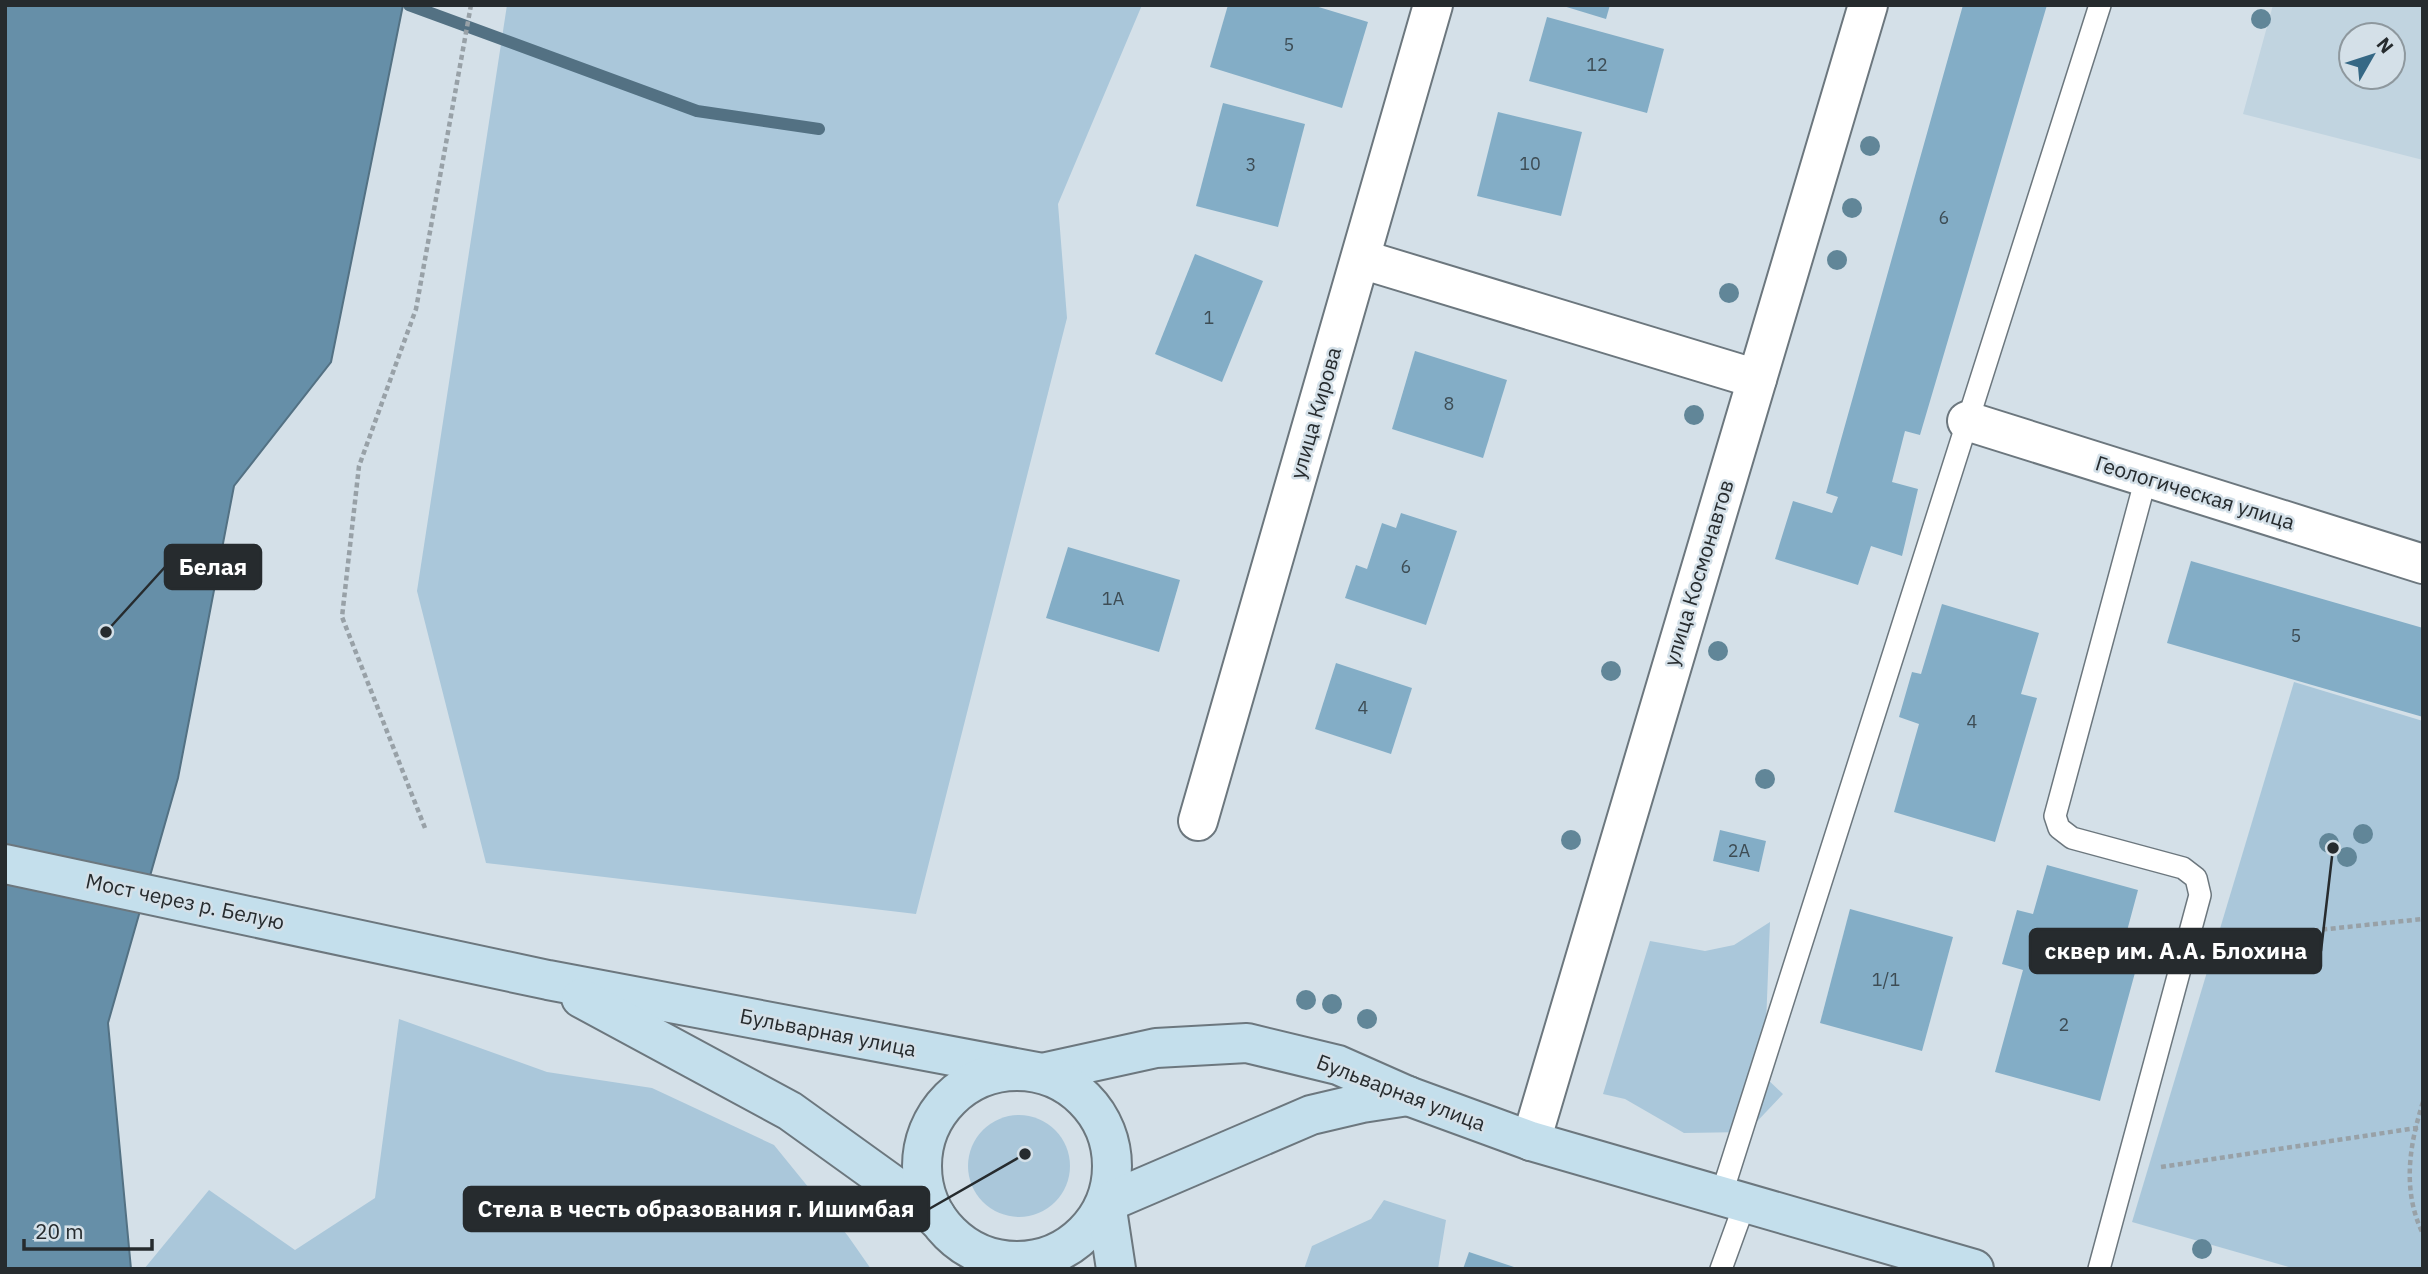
<svg xmlns="http://www.w3.org/2000/svg" width="2428" height="1274" font-family="'IBM Plex Sans',sans-serif">
  <style>
    .built { fill: #c1d4e0; fill-rule: evenodd }
    .green { fill: #aac7da }
    .water { fill: #668fa8; stroke: #537183; stroke-width: 2 }
    .lines { fill: none; stroke-linecap: round; stroke-linejoin: round }
    .stream { stroke: #537183; stroke-width: 12 }
    .building { fill: #83adc6 }
    .service-casing { stroke: #6c777e; stroke-width: 24 }
    .minor-casing { stroke: #6c777e; stroke-width: 42 }
    .secondary-casing { stroke: #6c777e; stroke-width: 42 }
    .path { stroke: #98a1a7; stroke-width: 4.5; stroke-dasharray: 5 3.5; stroke-linecap: butt }
    .service { stroke: #fff; stroke-width: 21 }
    .minor { stroke: #fff; stroke-width: 38 }
    .secondary { stroke: #c4dfec; stroke-width: 38 }
    .tree { fill: #618698 }
    .labels { text-anchor: middle; stroke-width: 5; stroke-linejoin: round; paint-order: stroke }
    .number-label { font-size: 18px; fill: #3d4c54 }
    .street-label { font-size: 21px; fill: #262b2e; stroke: #d4e0e8 }
    .leader { fill: none; stroke: #262b2e; stroke-width: 2.5 }
    .callout-dot { fill: #262b2e; stroke: #d4e0e8; stroke-width: 2.5 }
    .callout { fill: #262b2e; stroke: #262b2e; stroke-width: 2.5 }
    .callout-label { font-size: 23px; text-anchor: middle; font-weight: bold; fill: #fff }
  </style>
  <rect width="100%" height="100%" fill="#d4e0e8"/>
  <path class="built" d="M2273 5H2423V160L2243 114ZM2351 35H2393V77H2351Z"/>
  <g class="green">
    <path d="M507 5H1142L1058 204 1067 318 916 914 486 863 417 591Z"/>
    <path d="M2294 682 2423 721V1269H2296L2132 1222Z"/>
    <path d="M1770 922 1764 1076 1783 1094 1747 1132 1684 1133 1625 1099 1603 1094 1650 941 1705 951 1734 945Z"/>
    <path d="M399 1019 547 1072 652 1088 774 1145 848 1236 871 1269H144L209 1190 295 1250 375 1198Z"/>
    <circle cx="1019" cy="1166" r="51"/>
    <path d="M1384 1200 1446 1220 1438 1269H1304L1312 1246 1371 1219Z"/>
  </g>
  <path class="water" d="M5 5H403L331 362 234 486 178 778 108 1023 131 1269H5Z"/>
  <g class="lines">
    <path class="stream" d="M409 5 697 111 819 129"/>
  </g>
  <g class="building">
    <path d="M1228 5H1312L1368 22 1342 108 1210 67Z"/>
    <path d="M1560 5H1610L1606 19Z"/>
    <path d="M1963 5H2047L1920 435 1905 431 1892 482 1918 489 1902 556 1871 546 1858 585 1775 559 1793 501 1832 513 1838 497 1826 493Z"/>
    <path d="M1547 17 1664 49 1647 113 1529 81Z"/>
    <path d="M1223 103 1305 124 1278 227 1196 206Z"/>
    <path d="M1498 112 1582 132 1561 216 1477 196Z"/>
    <path d="M1195 254 1263 281 1222 382 1155 354Z"/>
    <path d="M1415 351 1507 380 1483 458 1392 429Z"/>
    <path d="M1401 513 1457 531 1426 625 1345 598 1356 565 1367 569 1382 523 1396 528Z"/>
    <path d="M1068 547 1180 580 1159 652 1046 618Z"/>
    <path d="M2191 561 2423 628V717L2167 643Z"/>
    <path d="M1942 604 2039 633 2021 694 2037 698 1995 842 1894 812 1919 724 1899 717 1912 672 1921 674Z"/>
    <path d="M1336 663 1412 688 1391 754 1315 729Z"/>
    <path d="M1720 830 1766 841 1759 872 1713 861Z"/>
    <path d="M2047 865 2138 890 2124 942 2142 947 2100 1101 1995 1072 2023 970 2002 964 2017 910 2033 914Z"/>
    <path d="M1850 909 1953 937 1922 1051 1820 1023Z"/>
    <path d="M1469 1252 1517 1268V1269H1463Z"/>
  </g>
  <g class="lines">
    <defs>
      <g id="service">
        <path d="M1721 1196 2100 5"/>
        <path d="M1721 1269 1745 1203"/>
        <path d="M2099 1269 2200 895 2196 878 2183 868 2072 838 2059 828 2055 816 2146 478"/>
      </g>
      <g id="minor">
        <path d="M1361 259 1757 379"/>
        <path d="M1967 421 2423 564"/>
        <path d="M1198 821 1433 5"/>
        <path d="M1531 1141 1868 5"/>
      </g>
      <g id="secondary">
        <path d="M5 864 548 980 1042 1073 1156 1048 1247 1043 1338 1065 1408 1096 1531 1141 1974 1269"/>
        <path d="M581 998 790 1111 936 1216 938 1220"/>
        <circle cx="1017" cy="1166" r="95"/>
        <path d="M1116 1269 1106 1203 1311 1115 1362 1103 1408 1096"/>
      </g>
    </defs>
    <use href="#service" class="service-casing"/>
    <use href="#minor" class="minor-casing"/>
    <use href="#secondary" class="secondary-casing"/>
    <g class="path">
      <path d="M425 828 342 617 359 466 416 309 471 5"/>
      <path d="M2280 934 2423 919"/>
      <path d="M2423 1102C2409 1146 2402 1191 2423 1234"/>
      <path d="M2161 1167 2423 1127"/>
    </g>
    <use href="#service" class="service"/>
    <use href="#minor" class="minor"/>
    <use href="#secondary" class="secondary"/>
  </g>
  <g class="tree">
    <circle cx="2261" cy="19" r="10"/>
    <circle cx="1870" cy="146" r="10"/>
    <circle cx="1852" cy="208" r="10"/>
    <circle cx="1837" cy="260" r="10"/>
    <circle cx="1729" cy="293" r="10"/>
    <circle cx="1694" cy="415" r="10"/>
    <circle cx="1718" cy="651" r="10"/>
    <circle cx="1611" cy="671" r="10"/>
    <circle cx="1765" cy="779" r="10"/>
    <circle cx="2363" cy="834" r="10"/>
    <circle cx="1571" cy="840" r="10"/>
    <circle cx="2329" cy="843" r="10"/>
    <circle cx="2347" cy="857" r="10"/>
    <circle cx="1306" cy="1000" r="10"/>
    <circle cx="1332" cy="1004" r="10"/>
    <circle cx="1367" cy="1019" r="10"/>
    <circle cx="2202" cy="1249" r="10"/>
  </g>
  <g class="labels">
    <g class="number-label">
      <text x="1289" y="51">5</text>
      <text x="1597" y="71">12</text>
      <text x="1530" y="170">10</text>
      <text x="1251" y="171">3</text>
      <text x="1944" y="224">6</text>
      <text x="1209" y="324">1</text>
      <text x="1449" y="410">8</text>
      <text x="1406" y="573">6</text>
      <text x="1113" y="605">1А</text>
      <text x="2296" y="642">5</text>
      <text x="1363" y="714">4</text>
      <text x="1972" y="728">4</text>
      <text x="1739" y="857">2А</text>
      <text x="1886" y="986">1/1</text>
      <text x="2064" y="1031">2</text>
    </g>
    <g class="street-label">
      <text transform="translate(1316 413) rotate(-74)" y="7">улица Кирова</text>
      <text transform="translate(2195 493) rotate(17)" y="7">Геологическая улица</text>
      <text transform="translate(1699 573) rotate(-73)" y="7">улица Космонавтов</text>
      <text transform="translate(185 902) rotate(12)" y="7">Мост через р. Белую</text>
      <text transform="translate(828 1033) rotate(11)" y="7">Бульварная улица</text>
      <text transform="translate(1401 1093) rotate(21)" y="7">Бульварная улица</text>
    </g>
  </g>
  <path class="leader" d="M106 632L165 567M2333 848L2321 951M1025 1154L929 1209"/>
  <g class="callout-dot">
    <circle cx="106" cy="632" r="7"/>
    <circle cx="2333" cy="848" r="7"/>
    <circle cx="1025" cy="1154" r="7"/>
  </g>
  <g class="callout">
    <rect x="165" y="545" width="96" height="44" rx="7"/>
    <rect x="2030" y="929" width="291" height="44" rx="7"/>
    <rect x="464" y="1187" width="465" height="44" rx="7"/>
  </g>
  <g class="callout-label">
    <text x="213" y="575">Белая</text>
    <text x="2176" y="959">сквер им. А.А. Блохина</text>
    <text x="696" y="1217">Стела в честь образования г. Ишимбая</text>
  </g>
  <rect width="2428" height="1274" fill="none" stroke="#262b2e" stroke-width="14"/>
  <g transform="translate(2372 56) rotate(51)"><circle r="33" fill="#d4e0e8" stroke="#8e989e" stroke-width="2"/>
  <path d="M0-5L12 26L0 18L-12 26Z" fill="#356885"/>
  <text y="-10" font-size="19" font-weight="bold" text-anchor="middle" fill="#262b2e">N</text>
  </g>
  <path d="M24 1239v10h128v-10" fill="none" stroke="#262b2e" stroke-width="3.5"/>
  <text x="35" y="1239" font-size="21" fill="#262b2e" stroke="#d4e0e8" stroke-width="5" paint-order="stroke">20 m</text>
</svg>
